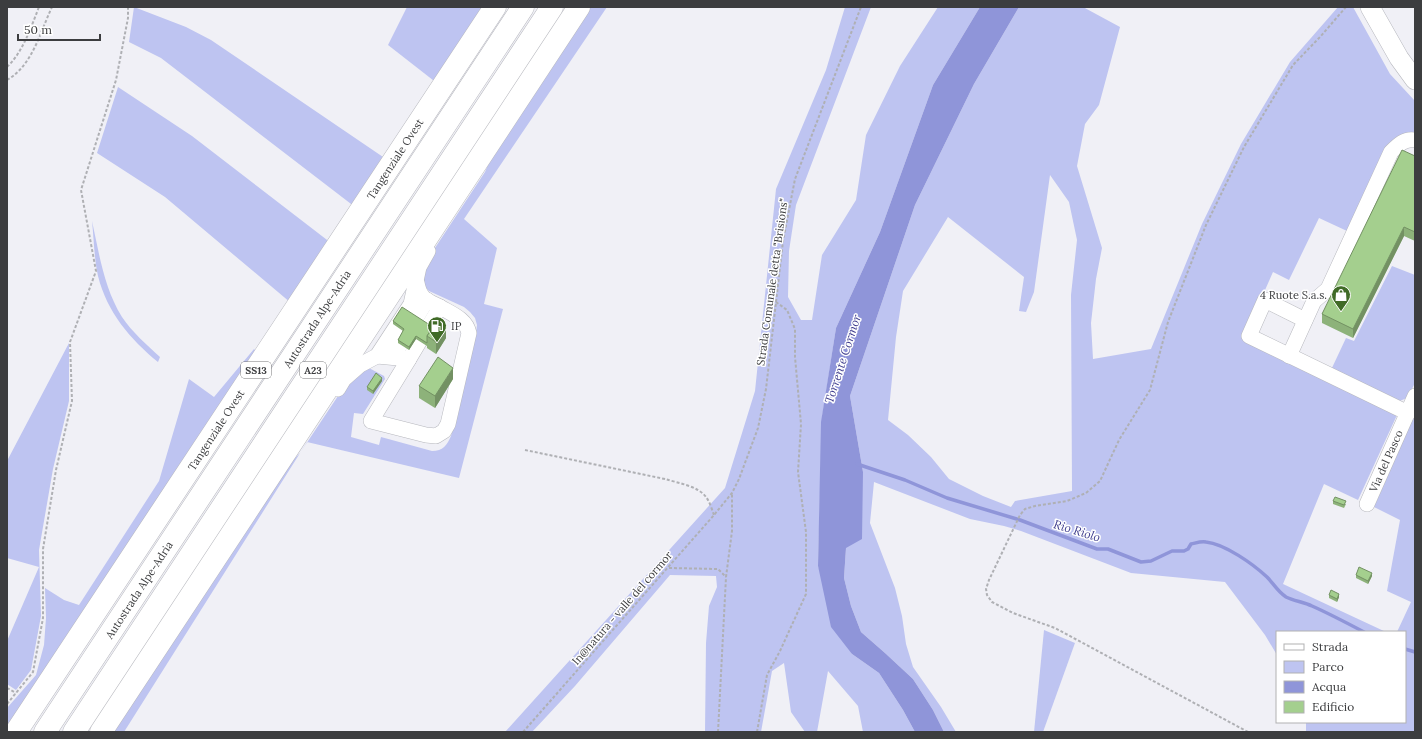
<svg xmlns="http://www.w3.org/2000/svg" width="1422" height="739" font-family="Lora,serif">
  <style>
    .green { fill: #bec4f1; fill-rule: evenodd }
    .water { fill: #8f95d9 }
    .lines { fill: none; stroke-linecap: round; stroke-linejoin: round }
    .stream { stroke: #8f95d9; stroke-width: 3.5 }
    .minor-casing { stroke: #b7b8be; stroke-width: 16 }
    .major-casing { stroke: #b7b8be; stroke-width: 20 }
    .highway-casing { stroke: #b7b8be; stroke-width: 23 }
    .path { stroke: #afb0b4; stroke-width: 2; stroke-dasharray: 3 2; stroke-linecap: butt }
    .minor { stroke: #fff; stroke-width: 15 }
    .major { stroke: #fff; stroke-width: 19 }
    .highway { stroke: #fff; stroke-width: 22 }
    .wall { fill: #8db27a }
    .shaded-wall { fill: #739163 }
    .building { fill: #a4cf8e; stroke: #739163 }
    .labels { text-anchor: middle; stroke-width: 3; stroke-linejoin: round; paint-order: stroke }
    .shield { fill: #fff; stroke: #767779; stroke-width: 1 }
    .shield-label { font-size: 10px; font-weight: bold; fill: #3c3d3f }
    .street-label { font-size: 11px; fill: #3c3d3f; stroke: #fff }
    .poi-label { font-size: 11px; fill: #3c3d3f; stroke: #fff; text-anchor: end }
    .water-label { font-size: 12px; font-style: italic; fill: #3f3d8e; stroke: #fff }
  </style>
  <rect width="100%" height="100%" fill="#f0f0f6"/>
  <g class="green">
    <path d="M134 7 186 27 211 40 386 159 355 207 161 58 129 42Z"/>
    <path d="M407 7H488L438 84 388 45Z"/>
    <path d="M588 7H607L464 219 497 248 484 304 503 309 459 478 307 442 124 732H109L278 475 300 453 346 384 355 374 369 368 384 376 385 379 363 414 354 413 351 437 379 445 381 437 432 451C443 451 447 445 451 436L476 333 477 325 475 318 470 312 464 307 429 291 423 285 422 278 431 254 485 172 494 150Z"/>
    <path d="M845 7H871L796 205 789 251 788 297 801 320H812L822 255 856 200 866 135 900 66 938 7H980L933 85 880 232 836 328 822 418 818 566 852 654 879 673 903 710 915 732H863L858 706 828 671 817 732H805L791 712 784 663 772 671 761 732H705L706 643 709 606 717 587 716 576 670 575 575 686 532 732H505L725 488 755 391 776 189 826 70Z"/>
    <path d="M1019 7H1083L1120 27 1099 105 1085 124 1077 166 1102 248 1096 279 1091 323 1093 359 1151 349 1202 224 1241 144 1290 62 1338 7H1353L1390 74 1415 101V134L1408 133 1347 231 1319 218 1289 280 1273 272 1243 340 1397 415 1358 500 1324 484 1283 584 1386 632H1277V655L1265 635 1225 582 1131 573 1021 531 1004 526 970 519 874 482 870 523 895 588 902 616 906 644 913 667 941 707 956 732H944L933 710 913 679 885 653 861 632 851 606 844 578 846 548 863 472 850 396 915 205 974 84ZM1050 175 1069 202 1077 240 1071 295 1072 491 1015 501 1011 507 983 496 949 479 931 457 908 435 888 420 896 337 903 291 948 217 1024 277 1019 311 1026 312 1034 292Z"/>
    <path d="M118 87 192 136 331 243 291 303 165 197 97 153Z"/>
    <path d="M92 221C99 253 104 288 122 317 132 332 147 345 160 357L158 362C130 339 107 312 98 276 94 258 94 239 92 221Z"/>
    <path d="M1392 266 1415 275V383L1407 398 1397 402 1331 370 1346 338 1354 341Z"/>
    <path d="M69 343V401L53 469 39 550 41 616 31 670 16 690 7 684V641L39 567 7 558V461Z"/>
    <path d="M254 349 258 353 7 732V708L36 675 44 645 46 618 45 588 64 600 79 605 159 481 189 379 214 397Z"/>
    <path d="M1415 413V732H1306V722H1405V632H1397L1411 602 1387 591 1400 520 1374 507Z"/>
    <path d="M1044 630 1075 643 1043 732H1034Z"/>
  </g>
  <path class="water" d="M980 7H1019L974 84 915 205 850 396 863 472 862 539 846 548 844 578 851 606 861 632 885 653 913 679 933 710 944 732H915L903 710 879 673 852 654 831 627 818 566 821 422 836 328 880 232 933 85Z"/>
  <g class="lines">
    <g class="stream">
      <path d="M857 464 905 480 947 498 1020 520 1097 549H1108L1141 562 1151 561 1172 551H1184L1188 549 1191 544C1196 543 1201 541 1206 542 1225 544 1253 564 1267 577 1273 583 1278 592 1286 597 1294 601 1304 602 1312 606 1330 614 1347 623 1364 632"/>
      <path d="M1405 649 1415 652"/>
    </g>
    <defs>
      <g id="minor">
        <path d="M1305 320 1265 300 1249 336 1408 413"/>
        <path d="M377 356 409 359 440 307C426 300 420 299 417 283"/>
        <path d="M1289 356 1314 301 1328 289 1391 152C1398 145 1405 138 1415 140"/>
        <path d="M393 357 427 300"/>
        <path d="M409 359 371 421 426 435 436 436 444 431 448 424 469 333C466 319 452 314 440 307"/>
        <path d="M338 389 344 379 360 365 377 356 411 304 419 267 428 251"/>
        <path d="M1367 504 1415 396"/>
      </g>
      <path id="major" d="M1370 7 1399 58 1415 80"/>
      <g id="highway">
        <path d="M16 732 495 7"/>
        <path d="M45 732 523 7"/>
        <path d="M74 732 552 7"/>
        <path d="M101 732 579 7"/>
      </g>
    </defs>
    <use href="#minor" class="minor-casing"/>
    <use href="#major" class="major-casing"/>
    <use href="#highway" class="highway-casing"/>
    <g class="path">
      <path d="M7 67C23 52 31 27 39 7"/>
      <path d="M7 80C33 65 40 32 52 7"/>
      <path d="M525 450 665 479C678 483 698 486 706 497 710 502 712 510 714 515"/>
      <path d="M669 568 718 569 726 577"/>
      <path d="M7 688 16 693"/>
      <path d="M7 704 33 672 43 618V549L56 470 72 401 70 342 96 271 81 190 116 80 128 18V7"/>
      <path d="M523 732 714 515 732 493 739 479 758 428 766 389 783 241 795 179 861 7"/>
      <path d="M718 732 726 577 732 531V494"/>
      <path d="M757 732 767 675 780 651 806 594V532L798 472 801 424 795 357V329L787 310 776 302"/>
      <path d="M1248 732 1055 628 1013 613 992 602 987 595 986 589 989 580 1020 515 1025 509 1035 506 1067 501 1086 493 1100 481 1119 440 1150 390 1168 322 1206 225 1244 147 1293 65 1320 37 1346 7"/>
    </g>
    <use href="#minor" class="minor"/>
    <use href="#major" class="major"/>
    <use href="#highway" class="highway"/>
  </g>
  <g class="wall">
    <path d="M1415 156V241L1404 236 1353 338 1322 323V314Z"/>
    <path d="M393 321 446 338 436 354 427 348V346L416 339 409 350 398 343V340L403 331 393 324Z"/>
    <path d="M453 379 435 408 419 398V386Z"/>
    <path d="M382 381 373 394 367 390V387Z"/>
    <path d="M1333 501 1346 504 1344 508 1333 504Z"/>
    <path d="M1356 575 1372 576 1368 584 1356 578Z"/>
    <path d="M1329 595 1339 597 1337 602 1329 598Z"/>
  </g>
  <g class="shaded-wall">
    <path d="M1404 227V236L1353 338V329Z"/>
    <path d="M446 327V338L436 354V342Z"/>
    <path d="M416 336V339L409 350V347Z"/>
    <path d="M453 368V379L435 408V396Z"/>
    <path d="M382 378V381L373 394V391Z"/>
    <path d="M1372 573V576L1368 584V581Z"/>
    <path d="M1339 594V597L1337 602V599Z"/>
  </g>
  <g class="building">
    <path d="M1402 150 1415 156V232L1404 227 1353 329 1322 314Z"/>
    <path d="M402 307 433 327 427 336V343L416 336 409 347 398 340 404 329 393 321Z"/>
    <path d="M437 321 446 327 436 342 427 336Z"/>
    <path d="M438 357 453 368 435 396 419 386Z"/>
    <path d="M376 373 382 378 373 391 367 387Z"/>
    <path d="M1335 497 1346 501 1344 505 1333 501Z"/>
    <path d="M1359 567 1372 573 1368 581 1356 575Z"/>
    <path d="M1331 590 1339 594 1337 599 1329 595Z"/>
  </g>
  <defs>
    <symbol id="shop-pin" viewBox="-11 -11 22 30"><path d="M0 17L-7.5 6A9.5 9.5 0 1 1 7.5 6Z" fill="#406b27" stroke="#fff"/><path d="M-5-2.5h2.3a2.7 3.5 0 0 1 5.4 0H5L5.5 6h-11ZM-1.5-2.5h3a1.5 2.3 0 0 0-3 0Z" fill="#fff"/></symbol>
    <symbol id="fuel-pin" viewBox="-11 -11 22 30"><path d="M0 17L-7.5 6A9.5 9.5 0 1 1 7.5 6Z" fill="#406b27" stroke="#fff"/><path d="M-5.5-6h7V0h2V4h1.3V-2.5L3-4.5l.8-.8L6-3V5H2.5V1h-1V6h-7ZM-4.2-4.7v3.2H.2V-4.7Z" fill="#fff"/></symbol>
  </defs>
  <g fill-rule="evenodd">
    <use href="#shop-pin" x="1330" y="284" width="22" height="30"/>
    <use href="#fuel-pin" x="426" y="315" width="22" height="30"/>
  </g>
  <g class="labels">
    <g class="shield">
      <rect x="241" y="362" width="30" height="16" rx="3"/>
      <rect x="300" y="362" width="26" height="16" rx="3"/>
    </g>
    <g class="shield-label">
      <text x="256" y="374">SS13</text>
      <text x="313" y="374">A23</text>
    </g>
    <g class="street-label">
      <text transform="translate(395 159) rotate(-57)" y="4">Tangenziale Ovest</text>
      <text transform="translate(772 282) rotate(-82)" y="4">Strada Comunale detta "Brisions"</text>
      <text transform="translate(317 319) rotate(-57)" y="4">Autostrada Alpe-Adria</text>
      <text transform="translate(216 430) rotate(-57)" y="4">Tangenziale Ovest</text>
      <text transform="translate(1386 461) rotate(-66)" y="4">Via del Pasco</text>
      <text transform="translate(139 590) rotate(-57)" y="4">Autostrada Alpe-Adria</text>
      <text transform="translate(622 608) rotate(-49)" y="4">In@natura - valle del cormor</text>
    </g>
    <g class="poi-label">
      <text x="1327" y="299">4 Ruote S.a.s.</text>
      <text x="451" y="330" text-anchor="start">IP</text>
    </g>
    <g class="water-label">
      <text transform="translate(843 359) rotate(-72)" y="4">Torrente Cormor</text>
      <text transform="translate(1077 531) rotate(17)" y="4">Rio Riolo</text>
    </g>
  </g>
  <rect width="1422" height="739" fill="none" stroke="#3c3d3f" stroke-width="16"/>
  <rect x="1276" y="631" width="130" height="92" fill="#ffffff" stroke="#b1b1b2"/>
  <rect x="1284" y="644" width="20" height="6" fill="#ffffff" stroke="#b1b1b2"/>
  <text x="1312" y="651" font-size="12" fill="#3c3d3f">Strada</text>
  <rect x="1284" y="661" width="20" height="12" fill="#bec4f1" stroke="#b1b1b2"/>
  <text x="1312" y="671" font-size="12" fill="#3c3d3f">Parco</text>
  <rect x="1284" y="681" width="20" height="12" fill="#8f95d9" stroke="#b1b1b2"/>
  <text x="1312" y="691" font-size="12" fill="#3c3d3f">Acqua</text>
  <rect x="1284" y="701" width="20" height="12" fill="#a4cf8e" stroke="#b1b1b2"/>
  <text x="1312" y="711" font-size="12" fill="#3c3d3f">Edificio</text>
  <path d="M18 34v6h82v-6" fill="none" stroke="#3c3d3f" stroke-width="2"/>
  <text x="24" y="34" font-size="12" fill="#3c3d3f" stroke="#ffffff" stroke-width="3" paint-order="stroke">50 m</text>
</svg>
